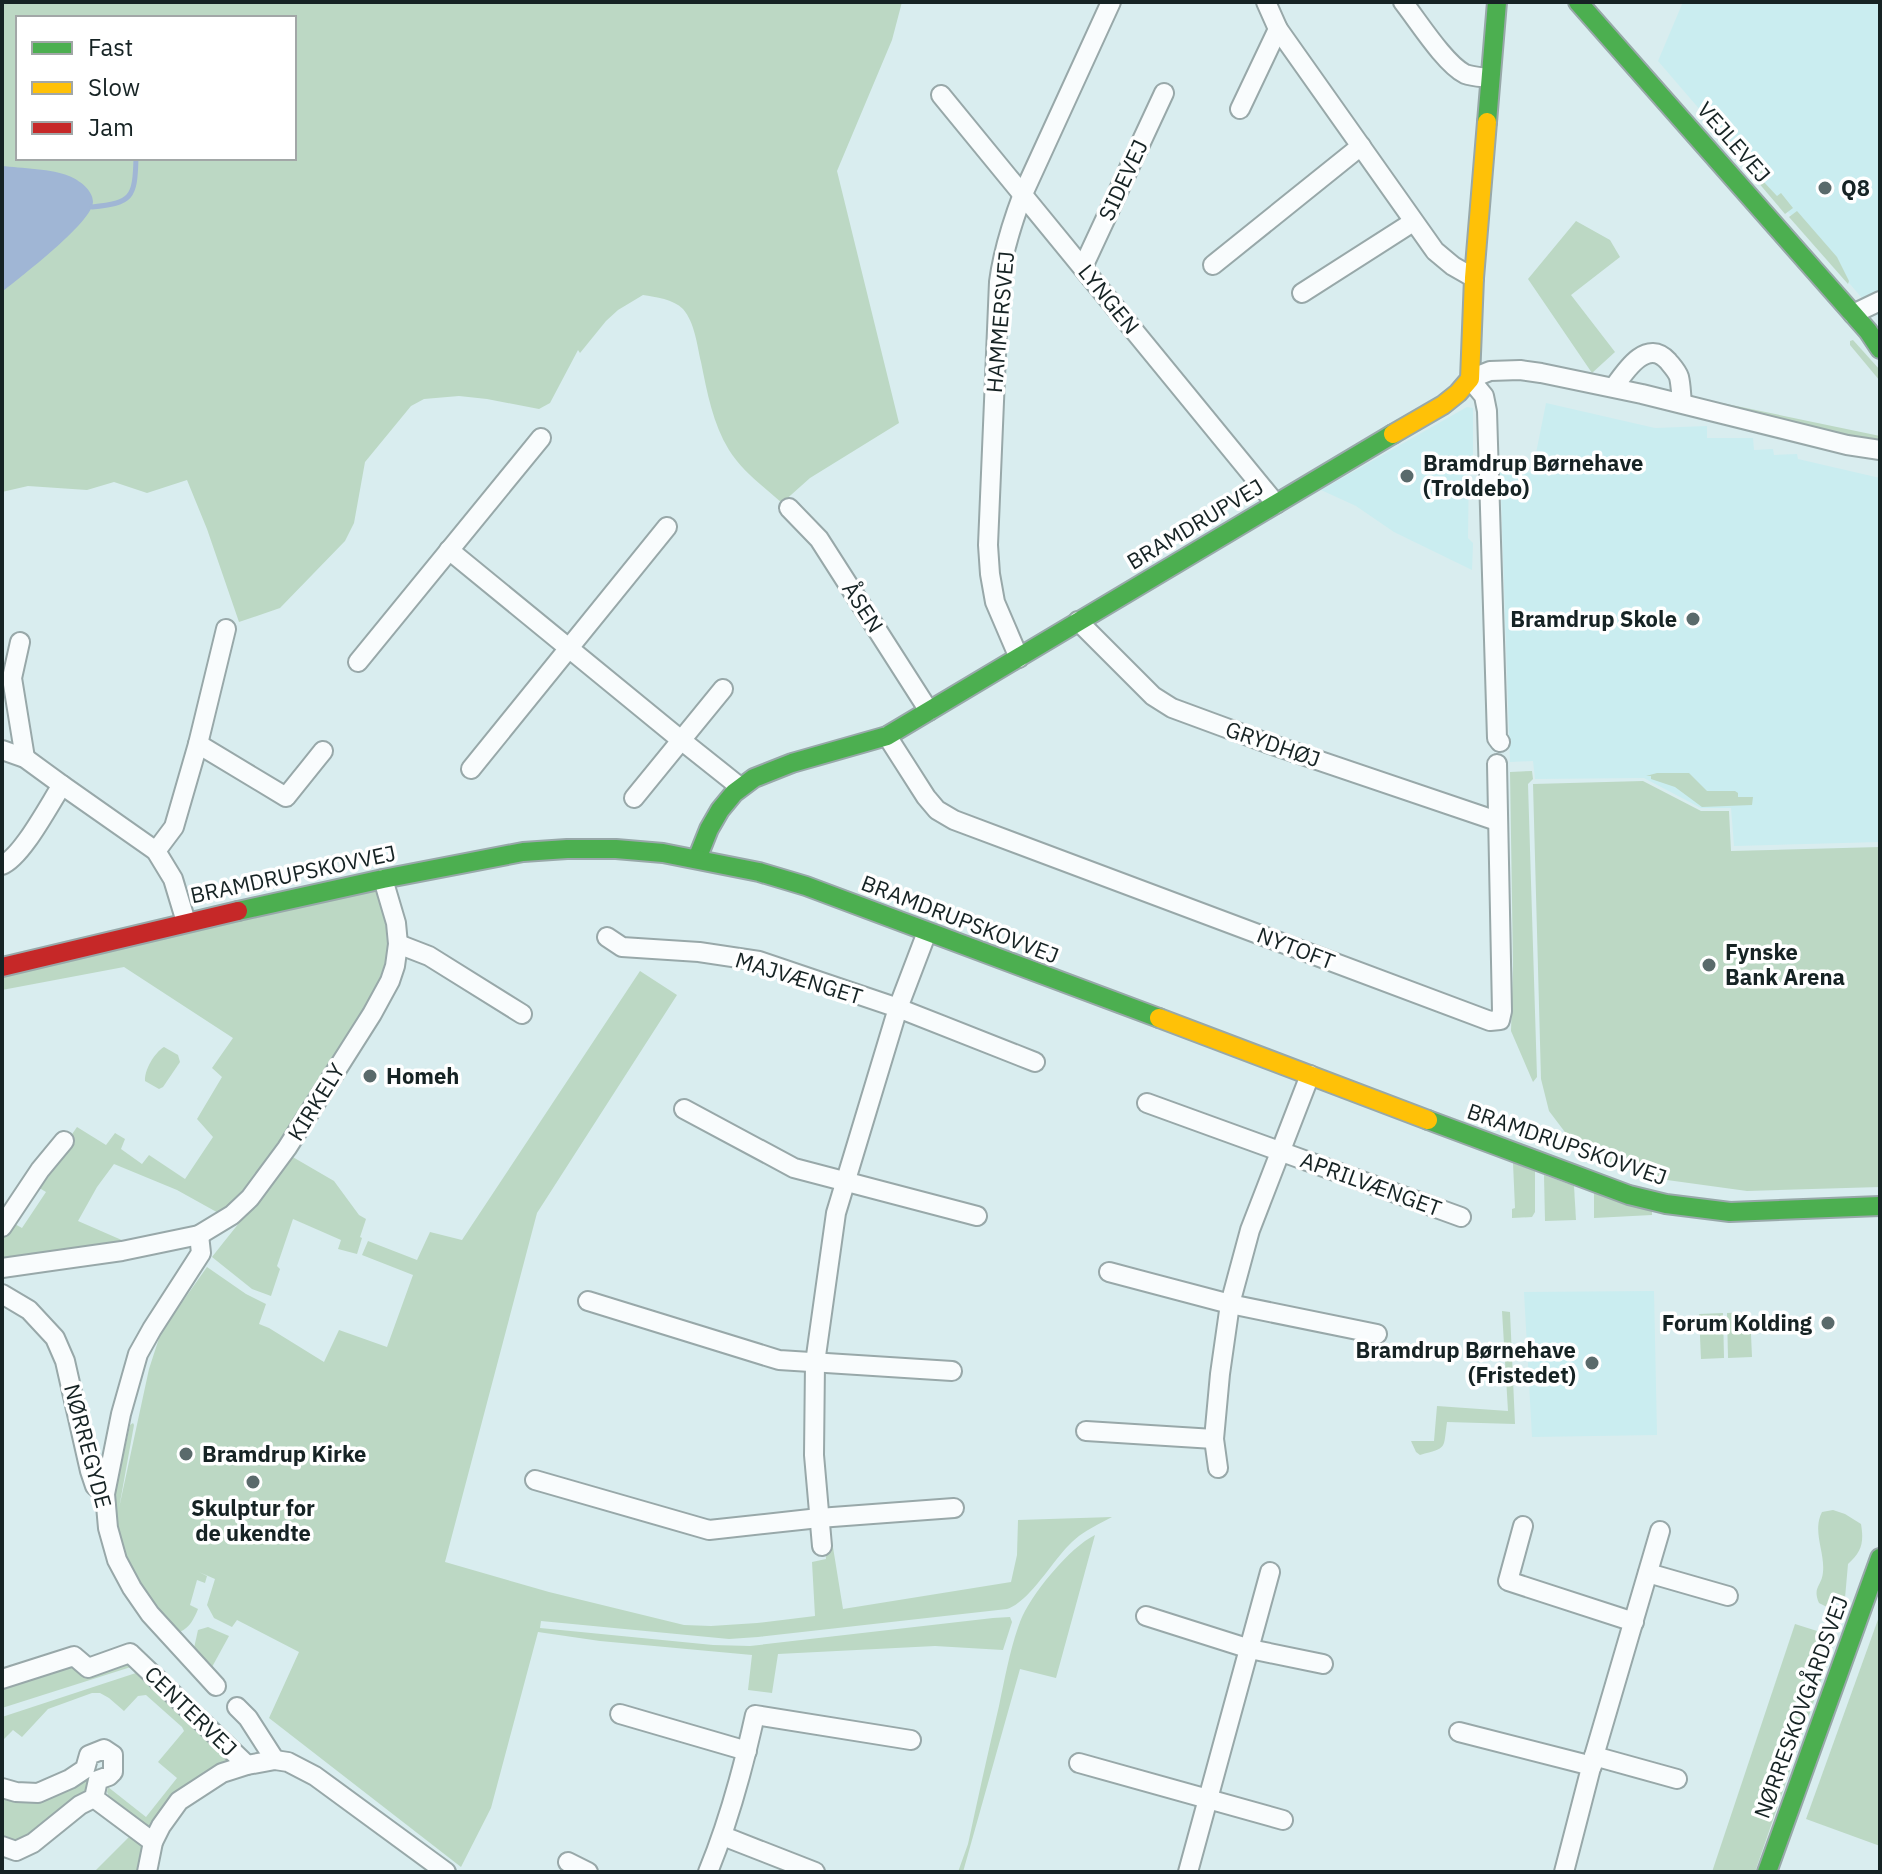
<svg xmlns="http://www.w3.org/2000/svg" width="1882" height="1874" font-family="'IBM Plex Sans',sans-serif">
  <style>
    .built { fill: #caedf0 }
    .green { fill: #bcd8c4; fill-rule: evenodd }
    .water { fill: #a0b6d5 }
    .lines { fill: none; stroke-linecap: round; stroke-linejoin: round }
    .stream { stroke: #a0b6d5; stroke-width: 5 }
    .street-casing { stroke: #98a8a9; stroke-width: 22 }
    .fast-casing { stroke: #98a8a9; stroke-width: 22 }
    .slow-casing { stroke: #98a8a9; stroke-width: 22 }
    .jam-casing { stroke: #98a8a9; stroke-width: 22 }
    .street { stroke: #f9fcfd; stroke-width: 18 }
    .fast { stroke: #4caf50; stroke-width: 18 }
    .slow { stroke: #ffc107; stroke-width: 18 }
    .jam { stroke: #c62828; stroke-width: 18 }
    .poi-dot { fill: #5a6a6b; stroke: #fff; stroke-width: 3 }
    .labels { text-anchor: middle; stroke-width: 7; stroke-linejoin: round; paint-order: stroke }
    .street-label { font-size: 22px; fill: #162324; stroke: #fff }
    .poi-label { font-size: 22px; font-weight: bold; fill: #162324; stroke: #fff; text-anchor: start }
  </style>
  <rect width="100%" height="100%" fill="#d9edef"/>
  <g class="built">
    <path d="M1683 2H1880V319L1658 61Z"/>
    <path d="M1546 403 1655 428 1707 426V438H1753L1754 450 1773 449 1774 455 1797 454 1798 459 1880 478V842L1734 846 1731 808H1701L1644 778 1535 779 1533 761 1510 762 1500 468 1532 473Z"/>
    <path d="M1467 407 1473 408V457L1469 461 1468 538 1473 543 1472 570 1394 532 1356 506 1321 490Z"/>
    <path d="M1654 1291 1657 1435 1532 1437 1524 1292Z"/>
  </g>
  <g class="green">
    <path d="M2 2H902L892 40 837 171 899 423 810 478 782 503C764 487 742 471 729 450 713 424 707 392 701 362 697 345 695 323 683 309 673 299 656 297 643 295L618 310 606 321 580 353 578 350 550 403 539 409 487 399 459 396 424 399 411 406 365 462 354 523 345 541 280 608 239 622 207 529 187 480 147 493 114 482 87 490 28 486 2 492ZM18 18H294V158H18Z"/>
    <path d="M1734 154 1754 162 1768 175 1762 180 1777 196 1781 193 1793 208 1785 214Z"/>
    <path d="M1797 211 1837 257 1849 281 1848 284 1789 217Z"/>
    <path d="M1576 221 1610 240 1620 257 1571 295 1615 352 1592 373 1528 279Z"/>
    <path d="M1853 340 1880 370V381L1850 345V341Z"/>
    <path d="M1722 403 1880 436V446L1725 410Z"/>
    <path d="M1532 771 1533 779 1528 784 1537 1077 1533 1082 1511 1031 1513 966 1510 772Z"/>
    <path d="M1657 773H1689L1707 791H1735L1738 793V797H1753L1752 805 1702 807 1675 787 1651 779V776H1646Z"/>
    <path d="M1643 781 1701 811H1729L1731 851 1880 847V1187L1747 1191 1667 1180 1599 1162 1574 1144 1549 1111 1541 1079 1533 784Z"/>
    <path d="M377 889 386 927 388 955 368 1011 268 1162 222 1215 177 1190 114 1164 97 1187 78 1221 124 1241 2 1262V1240L13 1223 22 1228 46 1192 36 1186 77 1127 106 1145 115 1133 125 1139 121 1149 142 1164 149 1155 185 1179 213 1137 197 1119 222 1077 212 1068 233 1038 124 967 2 990V977Z"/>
    <path d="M640 971 677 995 537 1213 445 1562 549 1592 684 1625 711 1626 757 1623 815 1616 812 1562 826 1559 824 1528 831 1535 843 1609 1011 1582 1017 1555 1018 1520 1112 1517C1097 1525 1081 1532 1069 1545 1051 1563 1030 1601 1007 1609L758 1637 729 1639 541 1621 540 1628 713 1645 750 1646 993 1618 1010 1617 1012 1622 1003 1650 935 1646 778 1654 772 1693 748 1690 752 1655 600 1641 538 1632 491 1808 461 1867 269 1718 299 1652 237 1620 232 1627 214 1618 207 1605 215 1579 199 1572 207 1576 205 1583 197 1580 190 1605 198 1609C194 1619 190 1627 180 1632L172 1629 139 1591 121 1552 110 1516 130 1425 133 1423 134 1425 119 1508 149 1369 161 1332 207 1267 246 1294 266 1304 259 1324 269 1328 324 1362 339 1330 387 1347 413 1275 362 1255 368 1241 417 1260 430 1232 462 1240Z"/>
    <path d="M164 1047 178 1055 180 1062 163 1087 159 1089 145 1081C144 1070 155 1052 164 1047Z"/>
    <path d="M291 1156 334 1181 359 1215 366 1219 360 1237 362 1238 357 1254 338 1249 341 1240 293 1219 277 1266 280 1269 271 1296 252 1289 212 1257C238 1223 267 1191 291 1156Z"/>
    <path d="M1513 1163 1535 1171V1212L1532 1217 1512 1218V1209L1515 1208Z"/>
    <path d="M1544 1175 1574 1186 1576 1220 1545 1221Z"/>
    <path d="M1594 1193 1652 1209V1215L1594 1218Z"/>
    <path d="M1502 1311 1510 1312 1515 1424 1447 1422C1443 1450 1448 1447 1420 1455L1416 1452 1411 1441H1434L1437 1406 1508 1411Z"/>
    <path d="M1750 1312 1752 1357 1728 1358 1727 1313Z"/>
    <path d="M1723 1313 1724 1358 1701 1359 1699 1314Z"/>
    <path d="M1833 1510 1845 1514 1861 1524C1864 1542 1862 1552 1848 1564L1845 1598 1829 1608 1819 1603C1812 1587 1822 1586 1823 1572 1825 1552 1812 1531 1822 1512Z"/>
    <path d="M1095 1535 1056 1678 1020 1669 963 1872H958L968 1844C978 1798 988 1752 999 1706 1005 1678 1010 1649 1020 1622 1030 1595 1070 1547 1095 1535Z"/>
    <path d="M1880 1614V1846L1806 1819Z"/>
    <path d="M1795 1624 1836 1637 1755 1872H1712Z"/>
    <path d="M208 1627 229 1636 212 1667 194 1648 198 1630Z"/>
    <path d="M129 1661 134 1666 2 1708V1685L68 1663 83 1674Z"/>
    <path d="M142 1671 231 1761 154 1826 148 1828 141 1825 109 1797 107 1792 108 1787 146 1817 177 1778 158 1762 184 1731 182 1727 146 1695 138 1696 124 1711 109 1698 100 1693H92L48 1709 22 1737 13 1730 2 1741V1717Z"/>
    <path d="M82 1778 89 1781 92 1786 51 1824 12 1844 2 1842V1794Z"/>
    <path d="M131 1835 143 1846 139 1872H94Z"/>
  </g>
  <path class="water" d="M2 166C20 168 54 169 69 176 79 180 93 190 93 202 92 223 20 277 2 292Z"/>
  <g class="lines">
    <path class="stream" d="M92 207C132 203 135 198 136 158"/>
    <defs>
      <g id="street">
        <path d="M1266 2 1278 29 1435 251 1453 266 1474 278"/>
        <path d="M1403 2C1418 21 1445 64 1465 74 1473 77 1482 77 1490 78"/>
        <path d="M941 95 1276 504"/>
        <path d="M1240 109 1278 29"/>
        <path d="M1213 265 1361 146"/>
        <path d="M1083 267 1164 93"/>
        <path d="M1302 293 1413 222"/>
        <path d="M1853 314 1880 301"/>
        <path d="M1614 387C1626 370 1647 338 1668 361 1672 366 1677 371 1679 377 1681 385 1681 395 1682 403"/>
        <path d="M789 508 819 539 929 711"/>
        <path d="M449 550 681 740 740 787"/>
        <path d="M1078 621 1153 696 1172 708 1267 743 1497 821"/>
        <path d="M20 642 12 678 25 758"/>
        <path d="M1019 658 995 602 990 574 988 545 999 282C1003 251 1012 223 1023 194L1111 2"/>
        <path d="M358 662 541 438"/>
        <path d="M887 736 926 797 937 810 954 820 1490 1021 1500 1020 1502 1011 1497 764"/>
        <path d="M1500 742 1497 738 1487 411 1484 396 1470 379 1490 371 1520 370 1541 373 1642 394 1847 445 1880 450"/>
        <path d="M198 744 286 797 323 751"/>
        <path d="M2 750 25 758 62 785 156 851 173 879 186 922"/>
        <path d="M471 769 667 527"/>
        <path d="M634 798 723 689"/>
        <path d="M156 851 174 827 198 744 226 629"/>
        <path d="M2 865C22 857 49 805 62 785"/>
        <path d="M607 937 622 947 699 952 759 961 898 1008 1035 1062"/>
        <path d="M398 944 429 956 522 1014"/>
        <path d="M1147 1103 1461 1217"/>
        <path d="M684 1109 794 1168 977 1216"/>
        <path d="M2 1227 40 1170 64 1141"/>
        <path d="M199 1235 201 1253 152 1329 138 1354 121 1414 105 1494 108 1528 117 1560 132 1588 150 1614 216 1686"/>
        <path d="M2 1268 122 1251 199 1235 232 1215 250 1198 287 1148 372 1014 390 981 395 966 398 944 396 923 383 879"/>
        <path d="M1109 1272 1230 1304 1377 1334"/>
        <path d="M2 1294 29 1310 55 1338 65 1361 90 1471 95 1486 105 1494"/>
        <path d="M588 1301 779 1360 952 1371"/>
        <path d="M1086 1431 1214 1439"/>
        <path d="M1218 1468 1214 1439 1220 1374 1230 1304 1250 1230 1310 1075"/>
        <path d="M535 1480 709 1530 819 1518 954 1508"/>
        <path d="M1523 1526 1508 1581 1634 1622"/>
        <path d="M822 1546 814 1455 815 1363 836 1213 898 1008 927 932"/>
        <path d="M1648 1573 1728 1596"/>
        <path d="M1146 1616 1250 1649 1323 1664"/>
        <path d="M2 1679 74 1656 88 1668 130 1653 247 1765"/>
        <path d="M237 1707 248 1718 275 1760"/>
        <path d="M620 1714 747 1751"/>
        <path d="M1459 1732 1592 1766"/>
        <path d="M1594 1756 1677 1779"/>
        <path d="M1079 1763 1283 1820"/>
        <path d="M2 1788 16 1792 38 1793 70 1779 85 1769 89 1755 104 1749 113 1755V1772L109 1776 98 1780 94 1798 80 1805 33 1843 16 1851 2 1846"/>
        <path d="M94 1798 153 1842"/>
        <path d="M723 1836 815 1872"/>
        <path d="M568 1862 588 1872"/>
        <path d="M147 1872 153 1842 161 1826 179 1801 222 1773 247 1765 275 1760 288 1762 315 1776 446 1872"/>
        <path d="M708 1872C729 1821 743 1769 755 1715L911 1740"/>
        <path d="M1188 1872 1270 1572"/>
        <path d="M1564 1872 1594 1756 1660 1531"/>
      </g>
      <g id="fast">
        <path d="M1578 2 1868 331 1880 349"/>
        <path d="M1487 122 1497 2"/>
        <path d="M697 859 709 829 720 810 734 793 754 778 792 763 887 736 1393 434"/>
        <path d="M238 911 383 879 523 852 567 849H616L663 853 759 872 806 886 1159 1018"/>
        <path d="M1428 1120 1629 1195 1666 1204 1730 1212 1880 1206"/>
        <path d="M1767 1872 1880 1558"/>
      </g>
      <g id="slow">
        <path d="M1393 434 1443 405 1458 393 1470 379 1474 278 1487 122"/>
        <path d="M1159 1018 1428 1120"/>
      </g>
      <path id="jam" d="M2 967 238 911"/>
    </defs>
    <use href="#street" class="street-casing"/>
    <use href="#fast" class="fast-casing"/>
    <use href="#slow" class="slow-casing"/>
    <use href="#jam" class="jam-casing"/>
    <use href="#street" class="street"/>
    <use href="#fast" class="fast"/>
    <use href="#slow" class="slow"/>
    <use href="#jam" class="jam"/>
  </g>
  <g class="poi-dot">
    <circle cx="1825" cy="188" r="8"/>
    <circle cx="1407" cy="476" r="8"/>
    <circle cx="1693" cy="619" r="8"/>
    <circle cx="1709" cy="965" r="8"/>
    <circle cx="370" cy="1076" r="8"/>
    <circle cx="1828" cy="1323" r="8"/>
    <circle cx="1592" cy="1363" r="8"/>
    <circle cx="186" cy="1454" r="8"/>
    <circle cx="253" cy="1482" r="8"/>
  </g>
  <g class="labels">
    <g class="street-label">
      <text transform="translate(1734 142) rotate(49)" y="8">VEJLEVEJ</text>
      <text transform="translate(1123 180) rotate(-65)" y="8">SIDEVEJ</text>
      <text transform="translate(1109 299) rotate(51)" y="8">LYNGEN</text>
      <text transform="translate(1000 322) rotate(-85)" y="8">HAMMERSVEJ</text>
      <text transform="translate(1195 524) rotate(-31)" y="8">BRAMDRUPVEJ</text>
      <text transform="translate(863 607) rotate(57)" y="8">ÅSEN</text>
      <text transform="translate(1273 744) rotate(19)" y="8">GRYDHØJ</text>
      <text transform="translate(293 874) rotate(-12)" y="8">BRAMDRUPSKOVVEJ</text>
      <text transform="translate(960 919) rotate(21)" y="8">BRAMDRUPSKOVVEJ</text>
      <text transform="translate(1296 948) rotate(21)" y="8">NYTOFT</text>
      <text transform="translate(799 978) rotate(17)" y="8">MAJVÆNGET</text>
      <text transform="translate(316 1102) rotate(-58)" y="8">KIRKELY</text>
      <text transform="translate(1567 1144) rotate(19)" y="8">BRAMDRUPSKOVVEJ</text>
      <text transform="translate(1371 1184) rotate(20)" y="8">APRILVÆNGET</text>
      <text transform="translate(88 1446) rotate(75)" y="8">NØRREGYDE</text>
      <text transform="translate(1801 1707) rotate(-70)" y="8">NØRRESKOVGÅRDSVEJ</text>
      <text transform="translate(191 1711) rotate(44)" y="8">CENTERVEJ</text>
    </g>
    <g class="poi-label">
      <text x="1841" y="196">Q8</text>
      <text x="1423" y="471">Bramdrup Børnehave<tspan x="1423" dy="25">(Troldebo)</tspan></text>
      <text x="1677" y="627" text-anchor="end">Bramdrup Skole</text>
      <text x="1725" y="960">Fynske<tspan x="1725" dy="25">Bank Arena</tspan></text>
      <text x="386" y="1084">Homeh</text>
      <text x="1812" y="1331" text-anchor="end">Forum Kolding</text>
      <text x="1576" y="1358" text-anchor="end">Bramdrup Børnehave<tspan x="1576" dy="25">(Fristedet)</tspan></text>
      <text x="202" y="1462">Bramdrup Kirke</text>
      <text x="253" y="1516" text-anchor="middle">Skulptur for<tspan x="253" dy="25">de ukendte</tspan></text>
    </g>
  </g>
  <rect width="1882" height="1874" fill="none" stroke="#162324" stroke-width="8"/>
  <rect x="16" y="16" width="280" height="144" fill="#ffffff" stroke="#a2a7a7" stroke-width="2"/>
  <rect x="32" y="42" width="40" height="12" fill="#4caf50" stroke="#a2a7a7" stroke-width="2"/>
  <text x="88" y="56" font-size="24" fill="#162324">Fast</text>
  <rect x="32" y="82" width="40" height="12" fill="#ffc107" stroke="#a2a7a7" stroke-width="2"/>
  <text x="88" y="96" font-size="24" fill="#162324">Slow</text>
  <rect x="32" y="122" width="40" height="12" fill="#c62828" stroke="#a2a7a7" stroke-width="2"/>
  <text x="88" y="136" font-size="24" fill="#162324">Jam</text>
</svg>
